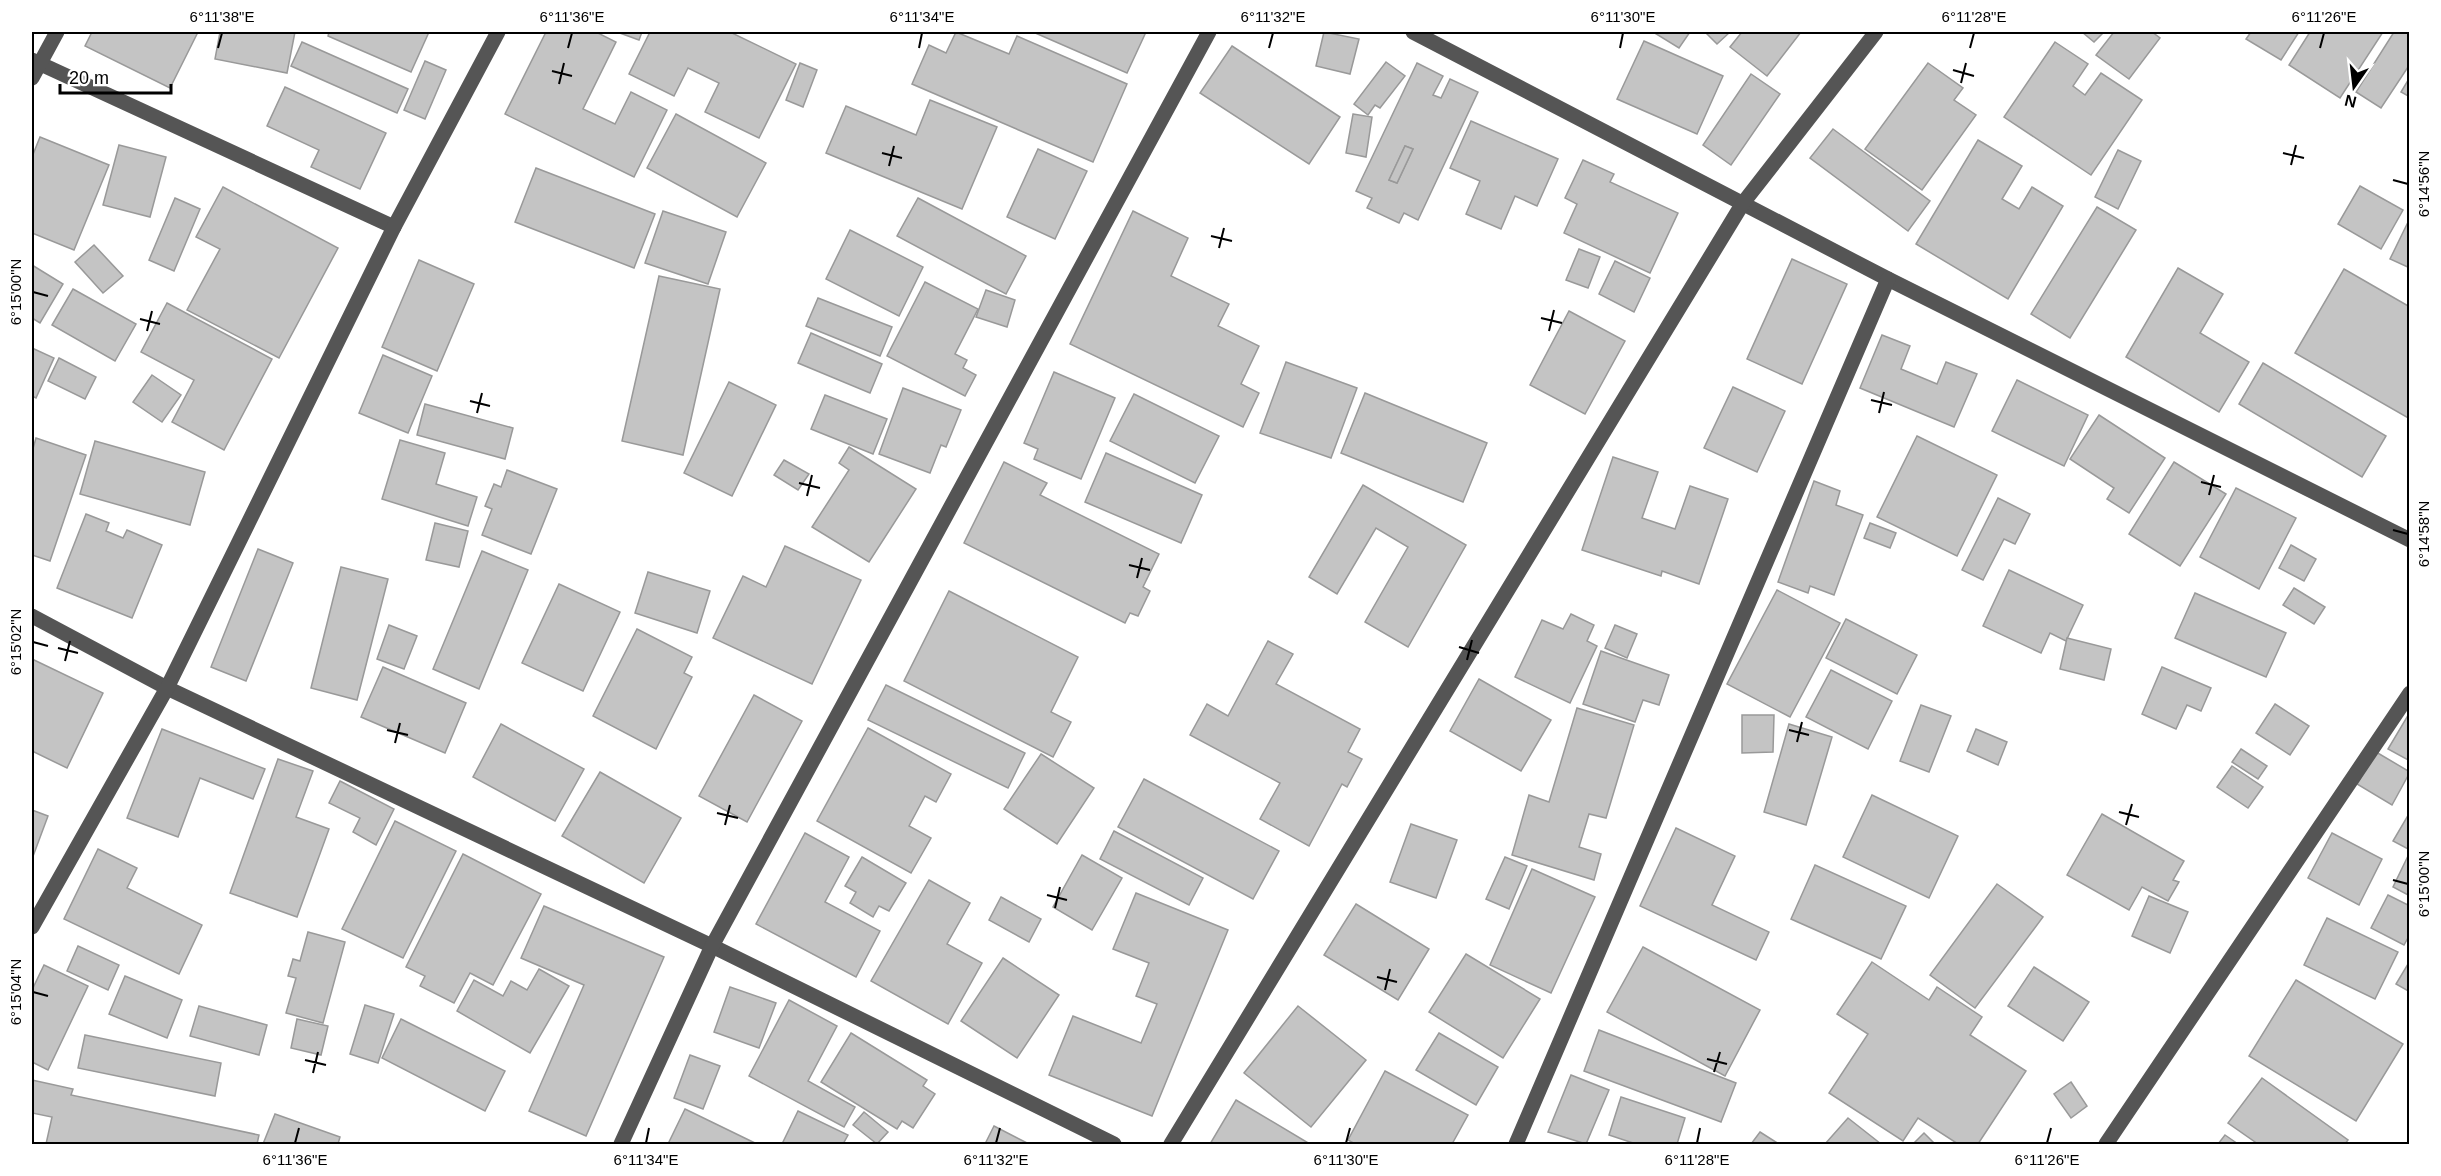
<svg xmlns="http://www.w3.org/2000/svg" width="2441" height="1176" font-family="Arial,sans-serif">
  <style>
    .building { fill: #c4c4c4; stroke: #999; stroke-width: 1.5; fill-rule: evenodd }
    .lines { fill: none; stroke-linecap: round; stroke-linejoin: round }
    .minor { stroke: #555; stroke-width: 15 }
    .ticks { fill: none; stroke: #000; stroke-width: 2 }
    .neatline { fill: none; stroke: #000; stroke-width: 2 }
    .ticks-label { font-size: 15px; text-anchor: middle; fill: #000 }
  </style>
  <rect width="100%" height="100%" fill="#fff"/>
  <g class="building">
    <path d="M92 32H198L170 88 85 46Z"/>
    <path d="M220 32H295L287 73 215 59Z"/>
    <path d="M329 32H429L411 72 328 36Z"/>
    <path d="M546 32H596L616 42 583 109 615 124 631 92 667 110 634 177 505 114Z"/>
    <path d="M617 32H642L639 40Z"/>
    <path d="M650 32H730L796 64 759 138 705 112 719 83 688 68 674 96 629 74Z"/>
    <path d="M956 32 1009 54 1017 36 1127 84 1093 162 912 84 929 45 946 53Z"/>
    <path d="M1033 32H1146L1127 73Z"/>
    <path d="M1324 32 1359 39 1350 74 1316 66Z"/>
    <path d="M1653 32H1690L1679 48Z"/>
    <path d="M1705 32H1730L1717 44Z"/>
    <path d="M1742 32H1801L1767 76 1730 47Z"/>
    <path d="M2082 32H2104L2094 42Z"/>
    <path d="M2114 32H2152L2160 38 2129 79 2096 55Z"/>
    <path d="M2251 32H2299L2281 60 2246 39Z"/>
    <path d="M2310 32H2383L2340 98 2289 65Z"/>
    <path d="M2394 32H2410V64L2381 108 2356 92Z"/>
    <path d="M1644 41 1723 76 1697 134 1617 99Z"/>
    <path d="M302 42 408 89 397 113 291 66Z"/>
    <path d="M2055 42 2088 64 2073 86 2085 95 2101 73 2142 100 2091 175 2004 117Z"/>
    <path d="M1232 46 1340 117 1309 164 1200 93Z"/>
    <path d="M425 61 446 70 425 119 404 110Z"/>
    <path d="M1386 62 1405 76 1380 108 1375 105 1368 115 1354 104Z"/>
    <path d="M800 63 817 70 803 107 786 100Z"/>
    <path d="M1417 63 1443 76 1433 95 1441 98 1450 79 1478 92 1418 220 1404 213 1399 223 1367 208 1372 198 1356 191ZM1405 146 1413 149 1397 183 1389 180Z"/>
    <path d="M1928 63 1963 88 1954 100 1976 115 1922 190 1865 149Z"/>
    <path d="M1751 74 1780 94 1731 165 1703 145Z"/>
    <path d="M2410 77V97L2401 92Z"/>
    <path d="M285 87 386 133 360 189 311 167 319 150 267 126Z"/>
    <path d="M930 100 997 127 962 209 826 153 846 106 916 135Z"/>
    <path d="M676 114 766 163 737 217 647 168Z"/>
    <path d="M1353 114 1372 117 1366 157 1346 153Z"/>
    <path d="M1471 121 1558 159 1537 206 1515 196 1501 229 1466 214 1480 181 1450 168Z"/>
    <path d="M1833 129 1930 201 1908 231 1810 158Z"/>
    <path d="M40 137 109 165 74 250 32 233V157Z"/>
    <path d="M1978 140 2022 166 2002 199 2019 209 2032 187 2063 206 2008 299 1916 244Z"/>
    <path d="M119 145 166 157 150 217 103 205Z"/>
    <path d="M1405 146 1413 149 1397 183 1389 180Z"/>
    <path d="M1038 149 1087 171 1055 239 1007 217Z"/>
    <path d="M2118 150 2141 161 2118 209 2095 197Z"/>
    <path d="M1583 160 1614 174 1610 182 1678 213 1650 273 1564 233 1577 204 1565 198Z"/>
    <path d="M536 168 655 214 634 268 515 222Z"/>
    <path d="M2360 186 2403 210 2381 249 2338 224Z"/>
    <path d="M223 187 338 248 279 358 187 310 220 249 196 237Z"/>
    <path d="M175 198 200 209 174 271 149 260Z"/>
    <path d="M918 198 1026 256 1006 294 897 236Z"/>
    <path d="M2097 207 2136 230 2070 338 2031 314Z"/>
    <path d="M663 211 726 232 708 284 645 263Z"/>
    <path d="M1133 211 1188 238 1171 276 1229 304 1218 326 1259 346 1241 384 1259 393 1243 427 1070 344Z"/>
    <path d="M2410 218V268L2390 259Z"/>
    <path d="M850 230 923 267 899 316 826 279Z"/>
    <path d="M94 245 123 276 103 293 75 262Z"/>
    <path d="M1579 249 1600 257 1588 288 1566 280Z"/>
    <path d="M1792 259 1847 284 1802 384 1747 359Z"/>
    <path d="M419 260 474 284 437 371 382 347Z"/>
    <path d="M1615 261 1650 278 1634 312 1599 294Z"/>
    <path d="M32 265 63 284 40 323 32 318Z"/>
    <path d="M2178 268 2223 294 2200 333 2249 362 2219 412 2126 357Z"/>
    <path d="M2344 269 2410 307V419L2295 353Z"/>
    <path d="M659 276 720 289 683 455 622 441Z"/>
    <path d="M925 282 978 309 955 354 967 360 963 368 976 375 965 396 887 356Z"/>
    <path d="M73 289 136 324 115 361 52 325Z"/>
    <path d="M986 290 1015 300 1007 327 976 317Z"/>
    <path d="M818 298 892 327 880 356 806 326Z"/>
    <path d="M167 303 272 359 224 450 172 422 194 380 141 352Z"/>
    <path d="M1569 311 1625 341 1585 414 1530 385Z"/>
    <path d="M811 333 882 364 870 393 798 363Z"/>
    <path d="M1882 335 1910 346 1901 369 1937 384 1946 362 1977 374 1954 427 1860 388Z"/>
    <path d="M32 348 54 358 36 398 32 396Z"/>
    <path d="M383 355 432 376 408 433 359 413Z"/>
    <path d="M59 358 96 377 85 399 48 381Z"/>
    <path d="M1286 362 1357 388 1331 458 1260 433Z"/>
    <path d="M2263 363 2386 436 2362 477 2239 404Z"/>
    <path d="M1054 372 1115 398 1081 479 1034 459 1038 449 1024 443Z"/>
    <path d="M152 375 181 395 162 422 133 402Z"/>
    <path d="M2017 380 2088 415 2064 466 1992 431Z"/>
    <path d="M729 382 776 405 732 496 684 473Z"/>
    <path d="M1733 387 1785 411 1757 472 1704 448Z"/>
    <path d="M903 388 961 410 946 447 941 445 930 473 879 454Z"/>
    <path d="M1365 393 1487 443 1463 502 1341 453Z"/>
    <path d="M1134 394 1219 436 1195 483 1110 441Z"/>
    <path d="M825 395 887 419 873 454 811 429Z"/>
    <path d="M425 404 513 428 505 459 417 435Z"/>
    <path d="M2099 415 2165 458 2129 513 2107 499 2114 488 2070 459Z"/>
    <path d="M1917 436 1997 475 1957 556 1877 517Z"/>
    <path d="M36 438 86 455 50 561 32 555V452Z"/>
    <path d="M400 440 445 453 436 484 477 497 468 526 382 499Z"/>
    <path d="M95 441 205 472 190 525 80 494Z"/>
    <path d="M849 447 916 489 869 562 812 527 849 470 839 463Z"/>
    <path d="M1106 453 1202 495 1181 543 1085 502Z"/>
    <path d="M1613 457 1658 472 1642 518 1675 529 1690 486 1728 499 1699 584 1662 571 1661 576 1582 550Z"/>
    <path d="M784 460 809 474 798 490 774 475Z"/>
    <path d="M1004 462 1047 483 1040 495 1159 554 1143 587 1150 591 1138 616 1130 613 1125 623 964 543Z"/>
    <path d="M2174 462 2226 494 2180 566 2129 534Z"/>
    <path d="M507 470 557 489 531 554 482 535 492 509 485 506 494 484 501 487Z"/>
    <path d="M1814 481 1840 491 1836 505 1863 515 1834 595 1810 586 1808 593 1778 582Z"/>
    <path d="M1363 485 1466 545 1408 647 1365 622 1408 547 1376 528 1337 594 1309 577Z"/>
    <path d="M2236 488 2296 518 2259 589 2200 557Z"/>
    <path d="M1998 498 2030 514 2015 544 2004 539 1983 580 1962 570Z"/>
    <path d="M86 514 109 523 106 531 123 538 127 530 162 545 132 618 57 588Z"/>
    <path d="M435 523 468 531 459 567 426 560Z"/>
    <path d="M1870 523 1896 533 1890 548 1864 538Z"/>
    <path d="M2291 545 2316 559 2304 581 2279 568Z"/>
    <path d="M785 546 861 580 812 684 713 638 743 576 766 587Z"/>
    <path d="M258 549 293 563 246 681 211 667Z"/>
    <path d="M482 551 528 570 479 689 433 669Z"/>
    <path d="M341 567 388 579 357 700 311 688Z"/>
    <path d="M2009 570 2083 605 2066 641 2050 633 2041 653 1983 626Z"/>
    <path d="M648 572 710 591 697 633 635 613Z"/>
    <path d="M559 584 620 612 583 691 522 663Z"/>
    <path d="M2294 588 2325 607 2314 624 2283 605Z"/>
    <path d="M1777 590 1840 623 1790 717 1727 684Z"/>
    <path d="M949 591 1078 657 1051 712 1071 722 1053 757 904 681Z"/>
    <path d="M2195 593 2286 633 2266 677 2175 638Z"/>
    <path d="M1571 614 1594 625 1587 641 1597 646 1570 703 1515 677 1542 620 1563 629Z"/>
    <path d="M1846 619 1917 655 1897 694 1826 658Z"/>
    <path d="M389 625 417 636 404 669 377 659Z"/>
    <path d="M1615 625 1637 634 1627 658 1605 648Z"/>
    <path d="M637 629 692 657 684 673 692 677 656 749 593 716Z"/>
    <path d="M2067 638 2111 649 2104 680 2060 669Z"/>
    <path d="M1268 641 1293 654 1276 684 1360 729 1348 752 1362 759 1347 787 1342 784 1309 846 1260 819 1280 783 1190 735 1207 704 1228 716Z"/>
    <path d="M1601 651 1669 675 1659 705 1643 700 1635 722 1583 704Z"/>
    <path d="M32 659 103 693 67 768 32 751Z"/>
    <path d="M383 667 466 703 445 753 361 717Z"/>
    <path d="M2162 667 2211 688 2201 711 2187 705 2176 729 2142 714Z"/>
    <path d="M1831 670 1892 701 1868 749 1806 717Z"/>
    <path d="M1479 679 1551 720 1521 771 1450 731Z"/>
    <path d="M886 685 1025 753 1008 788 868 720Z"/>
    <path d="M754 695 802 721 747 822 699 796Z"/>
    <path d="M2275 704 2309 726 2290 755 2256 733Z"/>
    <path d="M1921 705 1951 716 1929 772 1900 761Z"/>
    <path d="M1577 708 1634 725 1606 818 1589 814 1579 847 1601 854 1594 880 1512 855 1529 795 1549 802Z"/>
    <path d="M2410 712V761L2388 749Z"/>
    <path d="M1742 715H1774L1773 752 1742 753Z"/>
    <path d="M501 724 584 769 555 821 473 777Z"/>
    <path d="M1789 724 1832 737 1806 825 1764 812Z"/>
    <path d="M868 728 951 774 936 802 925 796 909 826 931 838 911 873 817 821Z"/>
    <path d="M162 729 265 769 253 799 200 778 178 837 127 818Z"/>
    <path d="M1976 729 2007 742 1998 765 1967 751Z"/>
    <path d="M2241 749 2267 766 2258 779 2232 762Z"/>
    <path d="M2376 752 2410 772 2392 805 2357 784Z"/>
    <path d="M1041 754 1094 788 1057 844 1004 809Z"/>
    <path d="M278 759 313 771 296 817 329 829 297 917 230 893Z"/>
    <path d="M2232 766 2263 787 2248 808 2217 787Z"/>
    <path d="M600 772 681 818 644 883 562 836Z"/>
    <path d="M1144 779 1279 851 1253 899 1118 827Z"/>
    <path d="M340 781 394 809 376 845 353 832 360 818 329 803Z"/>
    <path d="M1872 795 1958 836 1929 898 1843 857Z"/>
    <path d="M32 810 48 816 32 859Z"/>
    <path d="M2410 812V850L2393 841Z"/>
    <path d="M2102 814 2184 861 2173 880 2179 882 2168 901 2142 887 2129 910 2067 875Z"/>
    <path d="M395 821 456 851 403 958 342 929Z"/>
    <path d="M1411 824 1457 840 1436 898 1390 882Z"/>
    <path d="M1676 828 1735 856 1712 905 1769 932 1756 960 1640 906Z"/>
    <path d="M1114 831 1203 878 1189 905 1100 859Z"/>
    <path d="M805 833 849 857 825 902 880 931 856 977 756 924Z"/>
    <path d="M2332 833 2382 859 2359 905 2308 878Z"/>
    <path d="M98 849 137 868 127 888 202 925 179 974 64 919Z"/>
    <path d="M463 854 541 894 493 985 470 973 454 1003 420 986 425 976 406 967Z"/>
    <path d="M1082 855 1122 878 1092 930 1053 907Z"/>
    <path d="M2408 856 2410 857V896L2393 887Z"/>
    <path d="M862 857 906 883 889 911 879 906 873 917 850 903 856 892 845 886Z"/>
    <path d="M1505 857 1527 866 1509 909 1486 899Z"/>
    <path d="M1815 865 1906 906 1881 959 1791 919Z"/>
    <path d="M1532 869 1595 897 1551 993 1490 965Z"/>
    <path d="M929 880 970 903 947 944 982 963 948 1024 871 981Z"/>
    <path d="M1997 884 2043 917 1975 1008 1930 975Z"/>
    <path d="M1136 893 1228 930 1152 1116 1049 1075 1073 1016 1141 1043 1157 1004 1136 996 1149 963 1113 949Z"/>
    <path d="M2388 895 2410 906V934L2404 945 2371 928Z"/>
    <path d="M2149 896 2188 912 2170 953 2132 936Z"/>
    <path d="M1001 897 1041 919 1029 942 989 920Z"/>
    <path d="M1356 904 1429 949 1398 1000 1324 955Z"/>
    <path d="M544 906 664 957 586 1136 529 1111 584 985 521 958Z"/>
    <path d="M2327 918 2398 952 2375 999 2304 965Z"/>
    <path d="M308 932 345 942 323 1023 286 1013 296 978 288 976 293 959 300 961Z"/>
    <path d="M78 946 119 965 108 990 67 971Z"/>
    <path d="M1643 947 1760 1010 1725 1076 1607 1012Z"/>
    <path d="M1466 954 1540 999 1503 1058 1429 1012Z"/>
    <path d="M1003 958 1059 995 1017 1058 961 1021Z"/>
    <path d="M1872 962 1929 1000 1937 987 1982 1017 1970 1035 2026 1071 1978 1144H1958L1918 1118 1903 1141 1829 1093 1868 1034 1837 1014Z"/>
    <path d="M2408 964H2410V992L2396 984Z"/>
    <path d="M44 965 88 986 48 1070 32 1062V990Z"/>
    <path d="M2034 967 2089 1002 2063 1041 2008 1006Z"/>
    <path d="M539 969 569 986 530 1053 457 1011 474 980 503 996 511 981 527 990Z"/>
    <path d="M125 976 182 1000 167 1038 109 1014Z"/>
    <path d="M2296 980 2403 1044 2356 1121 2249 1056Z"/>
    <path d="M730 987 776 1003 759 1048 714 1032Z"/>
    <path d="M789 1000 837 1026 808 1081 855 1107 844 1127 749 1076Z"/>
    <path d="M365 1005 394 1014 378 1063 350 1054Z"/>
    <path d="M199 1006 267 1025 259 1055 190 1036Z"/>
    <path d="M1298 1006 1366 1060 1311 1127 1244 1073Z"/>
    <path d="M297 1019 328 1026 321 1055 291 1048Z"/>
    <path d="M401 1019 505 1071 485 1111 382 1058Z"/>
    <path d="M1599 1030 1736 1083 1721 1122 1584 1071Z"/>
    <path d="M851 1033 927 1080 923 1086 935 1094 913 1128 902 1121 897 1129 821 1082Z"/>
    <path d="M1439 1033 1498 1067 1476 1105 1416 1070Z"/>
    <path d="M85 1035 221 1063 215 1096 78 1068Z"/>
    <path d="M690 1055 720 1066 703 1109 674 1098Z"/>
    <path d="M1385 1071 1468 1115 1452 1144H1355L1348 1140Z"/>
    <path d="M1571 1075 1609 1090 1586 1144 1548 1132Z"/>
    <path d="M2262 1078 2348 1140 2345 1144H2258L2228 1123Z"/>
    <path d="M32 1080 73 1089 71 1095 259 1135 257 1144H46L52 1117 32 1113Z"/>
    <path d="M2071 1082 2087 1106 2071 1118 2054 1094Z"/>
    <path d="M1621 1097 1685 1118 1677 1144H1636L1609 1135Z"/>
    <path d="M1236 1100 1310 1144H1210Z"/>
    <path d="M685 1109 757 1144H668Z"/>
    <path d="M798 1111 848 1135 843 1144H782Z"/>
    <path d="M864 1112 888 1132 877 1144 853 1125Z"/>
    <path d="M275 1114 340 1137 338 1144H263Z"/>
    <path d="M1848 1118 1881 1144H1825Z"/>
    <path d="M994 1126 1029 1144H985Z"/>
    <path d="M1760 1132 1779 1144H1751Z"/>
    <path d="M1924 1133 1935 1144H1913Z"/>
    <path d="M2225 1135 2238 1144H2218Z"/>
  </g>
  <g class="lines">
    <g class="minor">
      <path d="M1413 32 1888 279 2410 540"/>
      <path d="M32 60 394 227"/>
      <path d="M32 78 57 32"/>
      <path d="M32 616 167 688 712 946 1114 1144"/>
      <path d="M32 927 167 688 394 227 498 32"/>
      <path d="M621 1144 712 946 1209 32"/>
      <path d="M1171 1144 1743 203 1876 32"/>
      <path d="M1516 1144 1888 279"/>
      <path d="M2106 1144 2410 693"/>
    </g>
  </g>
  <path class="ticks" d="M218 48 222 33M568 48 572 33M919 48 922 33M1269 48 1273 33M1620 48 1623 33M1970 48 1974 33M2320 48 2324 33M1953 70 1974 76M552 71 572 76M1961 83 1966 63M559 84 564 63M882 153 902 158M2283 153 2304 158M2291 165 2296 145M889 166 894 146M2393 180 2408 184M1211 236 1232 241M1219 248 1224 228M33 292 48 296M1541 318 1562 323M140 319 160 324M147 331 152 311M1549 331 1554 310M1871 400 1892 405M470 401 490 406M477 413 482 393M1879 413 1884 392M2201 482 2221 487M799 483 820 488M2209 495 2214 475M807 496 812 475M2393 530 2408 534M1129 565 1150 570M1137 578 1142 558M33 642 48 646M1459 647 1479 653M58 648 78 653M1467 660 1472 640M65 661 70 641M387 730 408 735M1789 730 1809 735M1797 742 1802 722M395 743 400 723M2119 812 2139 817M717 813 738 818M725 825 730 805M2126 825 2132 804M2393 880 2408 884M1047 895 1067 900M1055 908 1060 887M1377 977 1397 982M1385 990 1390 969M33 992 48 996M1707 1059 1727 1064M305 1060 326 1065M1714 1072 1720 1052M313 1073 318 1052M295 1143 299 1128M646 1143 649 1128M996 1143 1000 1128M1346 1143 1350 1128M1697 1143 1700 1128M2047 1143 2051 1128"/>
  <rect width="2441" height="1176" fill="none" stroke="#ffffff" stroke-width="66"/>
  <g transform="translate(2354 87) rotate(194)" stroke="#ffffff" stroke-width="4.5" paint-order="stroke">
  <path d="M0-4.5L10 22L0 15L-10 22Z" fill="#000000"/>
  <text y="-9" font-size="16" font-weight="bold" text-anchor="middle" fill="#000000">N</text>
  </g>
  <path d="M60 84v9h111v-9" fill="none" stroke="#000000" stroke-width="3"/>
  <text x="69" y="84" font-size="18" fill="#000000" stroke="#ffffff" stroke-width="4.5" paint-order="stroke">20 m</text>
  <rect x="33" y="33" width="2375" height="1110" class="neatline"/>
  <g class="ticks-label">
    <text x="222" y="22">6°11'38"E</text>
    <text x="572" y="22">6°11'36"E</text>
    <text x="922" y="22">6°11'34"E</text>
    <text x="1273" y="22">6°11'32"E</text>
    <text x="1623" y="22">6°11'30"E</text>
    <text x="1974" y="22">6°11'28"E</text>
    <text x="2324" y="22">6°11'26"E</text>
    <text transform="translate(2424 184) rotate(-90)" y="5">6°14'56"N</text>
    <text transform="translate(16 292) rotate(-90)" y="5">6°15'00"N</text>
    <text transform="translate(2424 534) rotate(-90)" y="5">6°14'58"N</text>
    <text transform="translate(16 642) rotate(-90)" y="5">6°15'02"N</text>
    <text transform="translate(2424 884) rotate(-90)" y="5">6°15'00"N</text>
    <text transform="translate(16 992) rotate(-90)" y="5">6°15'04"N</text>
    <text x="295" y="1165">6°11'36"E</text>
    <text x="646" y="1165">6°11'34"E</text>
    <text x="996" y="1165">6°11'32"E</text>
    <text x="1346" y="1165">6°11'30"E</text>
    <text x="1697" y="1165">6°11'28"E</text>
    <text x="2047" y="1165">6°11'26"E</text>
  </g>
</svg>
